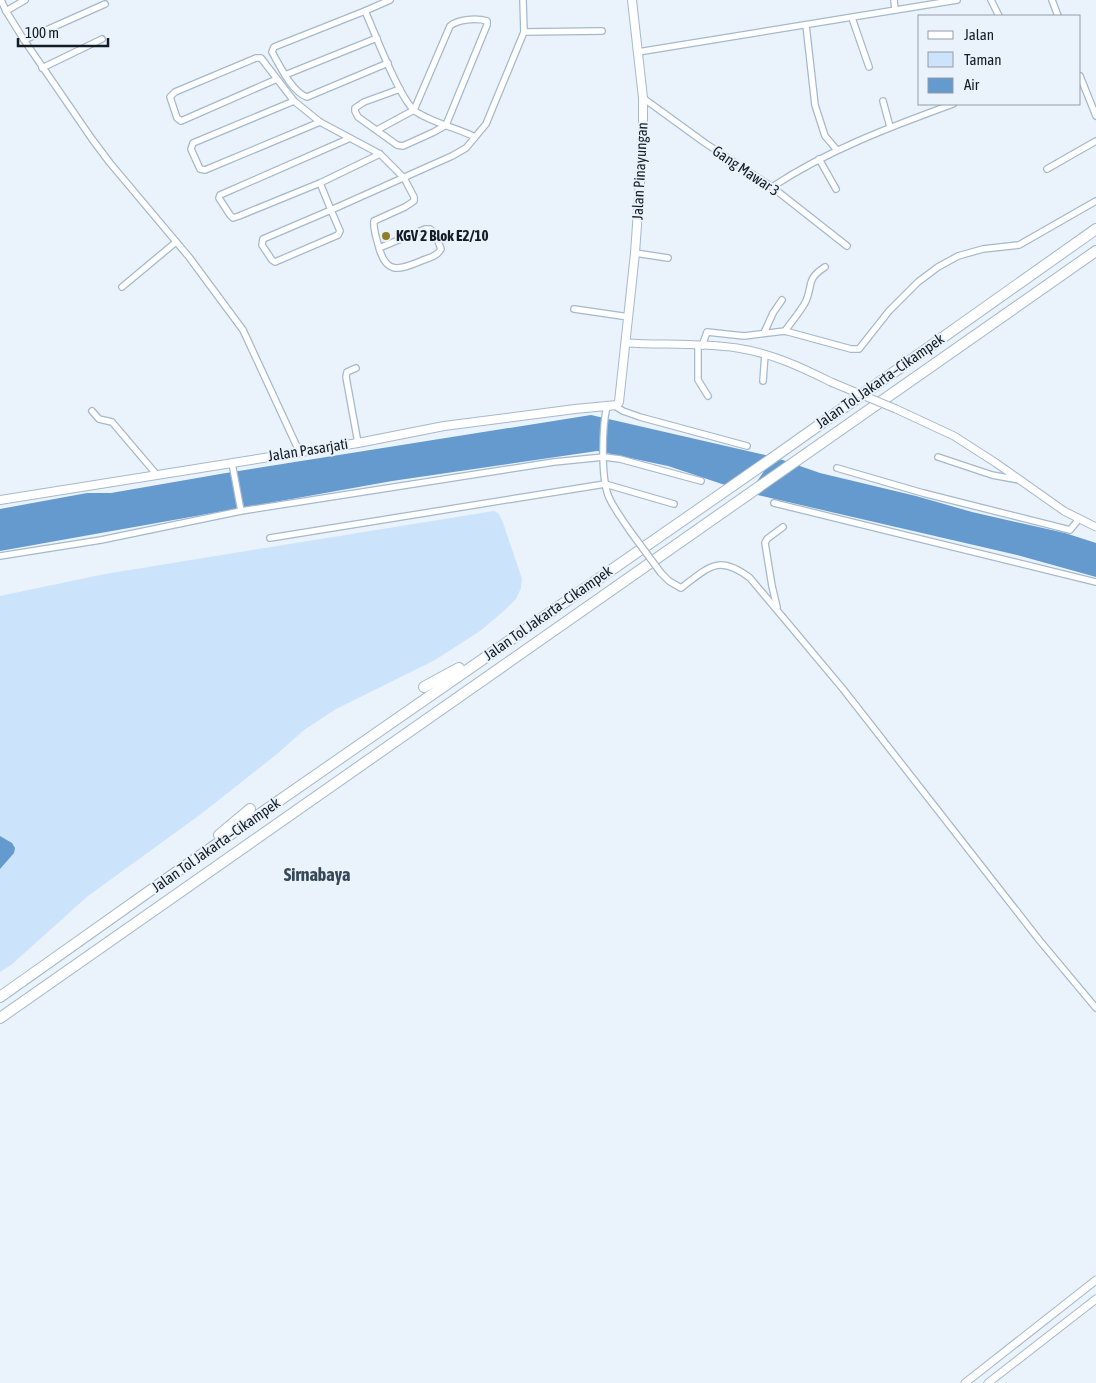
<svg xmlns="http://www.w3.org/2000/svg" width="1096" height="1383" font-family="'Asap Condensed',sans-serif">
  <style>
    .green { fill: #cbe3fb }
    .water { fill: #649ace }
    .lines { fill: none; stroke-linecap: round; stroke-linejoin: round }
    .minor-casing { stroke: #a5b9cc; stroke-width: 8 }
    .tertiary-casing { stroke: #a5b9cc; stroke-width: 9 }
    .secondary-casing { stroke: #a5b9cc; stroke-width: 10 }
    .motorway-casing { stroke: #a5b9cc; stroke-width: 12 }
    .minor { stroke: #fff; stroke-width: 5.5 }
    .tertiary { stroke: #fff; stroke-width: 7 }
    .secondary { stroke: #fff; stroke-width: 8 }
    .motorway { stroke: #fff; stroke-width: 10 }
    .minor-bridge-casing { stroke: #a5b9cc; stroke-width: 8; stroke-linecap: butt }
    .tertiary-bridge-casing { stroke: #a5b9cc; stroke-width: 9; stroke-linecap: butt }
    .minor-bridge { stroke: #fff; stroke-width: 5.5 }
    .tertiary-bridge { stroke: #fff; stroke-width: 7 }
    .poi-dot { fill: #907f26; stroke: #eaf2fb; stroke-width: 2 }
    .labels { text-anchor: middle; stroke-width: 4; stroke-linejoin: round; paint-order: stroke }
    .street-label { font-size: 15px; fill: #141c23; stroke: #eaf2fb }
    .poi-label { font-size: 15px; font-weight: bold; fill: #141c23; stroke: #eaf2fb; text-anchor: start }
    .quarter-label { font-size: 18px; font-weight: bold; fill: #374858; stroke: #eaf2fb }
  </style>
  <rect width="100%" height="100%" fill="#eaf2fb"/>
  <path class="green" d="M494 511 498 513 502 520 522 579 521 588 516 599 505 610 480 631 435 660 336 709 304 730 277 754 201 814 88 896 11 965 0 972V596L105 574Z"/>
  <g class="water">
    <path d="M591 415 774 457 820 473 916 496 972 512 1065 533 1096 543V577L1017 555 749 493 773 458 731 487 668 466 597 451 392 481 0 551V509L87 493H111L226 473Z"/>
    <path d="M0 836 12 843 15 848 14 853 0 869Z"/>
  </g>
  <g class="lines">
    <defs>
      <g id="minor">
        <path d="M1 0 6 11 24 40 92 139 110 163 189 257 243 330 299 451"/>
        <path d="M894 0 895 10"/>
        <path d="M991 0 999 16"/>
        <path d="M1052 0 1058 16"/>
        <path d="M6 11 25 0"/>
        <path d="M365 11C375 33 399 98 415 111 430 122 457 128 475 137"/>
        <path d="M852 18 869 67"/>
        <path d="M806 25 815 105 825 136 837 150"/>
        <path d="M524 32 602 31"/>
        <path d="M24 40 105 4"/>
        <path d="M638 52 957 0"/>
        <path d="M388 63 307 97C292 92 280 66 272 52L274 47 365 11 390 0"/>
        <path d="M42 68 102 39"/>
        <path d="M285 75 377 38"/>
        <path d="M1080 76 1096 116"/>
        <path d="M277 79 181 121 177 118 170 97 175 92 256 58H261L294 101 320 122 380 154 404 178 414 197V201L405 207 374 221C373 228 376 237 378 244 385 274 397 271 421 261 428 258 438 256 441 249L435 233 430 229H425L379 248"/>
        <path d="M643 98 705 143 772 187 847 246"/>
        <path d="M294 101 193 143 191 149 200 169 205 170 320 122"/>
        <path d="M883 101 890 127"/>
        <path d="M377 130 414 110 450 26C458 19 477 18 487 21V25L446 125 434 132 403 146 397 145 358 117 355 111V108L364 102 400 89"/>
        <path d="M348 139 220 195 219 198 230 215 233 218 239 216 320 183 380 154"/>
        <path d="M819 159 836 189"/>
        <path d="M1047 169 1096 141"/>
        <path d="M320 183 331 210 263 239 262 245 272 260 275 262 338 235 340 231 331 210 452 156 466 148 486 124 524 32 523 0"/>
        <path d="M772 187C828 150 890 127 953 104"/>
        <path d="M635 253 668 258"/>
        <path d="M122 287 176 242"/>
        <path d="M574 309 629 317"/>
        <path d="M785 331C792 321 801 311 806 301 813 285 806 279 825 267"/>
        <path d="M764 333 773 313 782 300"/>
        <path d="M698 345V380L708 396"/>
        <path d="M702 346 707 332 744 336 785 331 851 349H859L889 311 918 282 938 267 958 256 983 249 1019 245 1096 201"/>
        <path d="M356 368 347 372 346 377 358 443"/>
        <path d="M763 381 765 354"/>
        <path d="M607 406C602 427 601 475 608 495 613 508 623 520 630 531"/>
        <path d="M615 406 623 411 640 417 747 446"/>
        <path d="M92 411 99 419 112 422 157 475"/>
        <path d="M938 457 992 475 1019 480"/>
        <path d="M232 463 241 511"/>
        <path d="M837 468 923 493 1070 530 1079 519"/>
        <path d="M774 503 1096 582"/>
        <path d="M270 538 605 484 674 504"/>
        <path d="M0 556 101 540 241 511 554 462 604 457 620 459 701 481"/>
        <path d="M661 573 669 581 681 588C709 567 718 554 750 578L843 689 1040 941 1096 1008"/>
        <path d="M777 607 772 586 765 543 767 539 783 527"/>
      </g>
      <g id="tertiary">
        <path d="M626 343C663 345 701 343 737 348 771 353 801 367 831 382"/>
        <path d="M896 409 954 436 996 463 1064 511 1096 527"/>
        <path d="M965 1383 1096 1280"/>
        <path d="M988 1383 1096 1299"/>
      </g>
      <path id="secondary" d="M0 500 358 443 444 426 575 409 617 405 619 402 635 253 643 140V98L632 0"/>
      <g id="motorway">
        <path d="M424 687 459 668"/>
        <path d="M219 835 250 809"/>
        <path d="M0 997 175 873 774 457 1096 229"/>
        <path d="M0 1018 1096 251"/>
      </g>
    </defs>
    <use href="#minor" class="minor-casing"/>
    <use href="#tertiary" class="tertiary-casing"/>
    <use href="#secondary" class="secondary-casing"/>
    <use href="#motorway" class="motorway-casing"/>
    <use href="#minor" class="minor"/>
    <use href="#tertiary" class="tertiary"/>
    <use href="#secondary" class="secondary"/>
    <use href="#motorway" class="motorway"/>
    <defs>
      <path id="minor-bridge" d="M630 531 661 573"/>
      <path id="tertiary-bridge" d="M831 382 896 409"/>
    </defs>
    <use href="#minor-bridge" class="minor-bridge-casing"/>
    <use href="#tertiary-bridge" class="tertiary-bridge-casing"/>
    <use href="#minor-bridge" class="minor-bridge"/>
    <use href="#tertiary-bridge" class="tertiary-bridge"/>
  </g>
  <circle class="poi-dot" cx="386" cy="236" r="5"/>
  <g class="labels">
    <g class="street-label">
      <text transform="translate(640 171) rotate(-87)" y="5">Jalan Pinayungan</text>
      <text transform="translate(746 171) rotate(34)" y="5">Gang Mawar 3</text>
      <text transform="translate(880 381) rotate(-35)" y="5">Jalan Tol Jakarta–Cikampek</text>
      <text transform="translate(308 450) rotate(-9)" y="5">Jalan Pasarjati</text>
      <text transform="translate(548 613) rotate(-35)" y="5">Jalan Tol Jakarta–Cikampek</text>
      <text transform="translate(216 845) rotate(-35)" y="5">Jalan Tol Jakarta–Cikampek</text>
    </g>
    <g class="poi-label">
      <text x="396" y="241">KGV 2 Blok E2/10</text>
    </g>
    <g class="quarter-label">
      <text x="317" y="881">Sirnabaya</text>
    </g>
  </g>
  <rect x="918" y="15" width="162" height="90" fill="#eaf2fb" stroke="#949ca5"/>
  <rect x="928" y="31" width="25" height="8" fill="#ffffff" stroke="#949ca5"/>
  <text x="964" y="40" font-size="15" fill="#141c23">Jalan</text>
  <rect x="928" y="52" width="25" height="15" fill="#cbe3fb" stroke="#949ca5"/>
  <text x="964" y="65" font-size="15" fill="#141c23">Taman</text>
  <rect x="928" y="78" width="25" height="15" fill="#649ace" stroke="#949ca5"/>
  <text x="964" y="90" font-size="15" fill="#141c23">Air</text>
  <path d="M18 38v8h90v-8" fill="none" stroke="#141c23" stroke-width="2.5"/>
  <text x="25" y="38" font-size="15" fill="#141c23" stroke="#eaf2fb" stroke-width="4" paint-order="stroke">100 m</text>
</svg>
